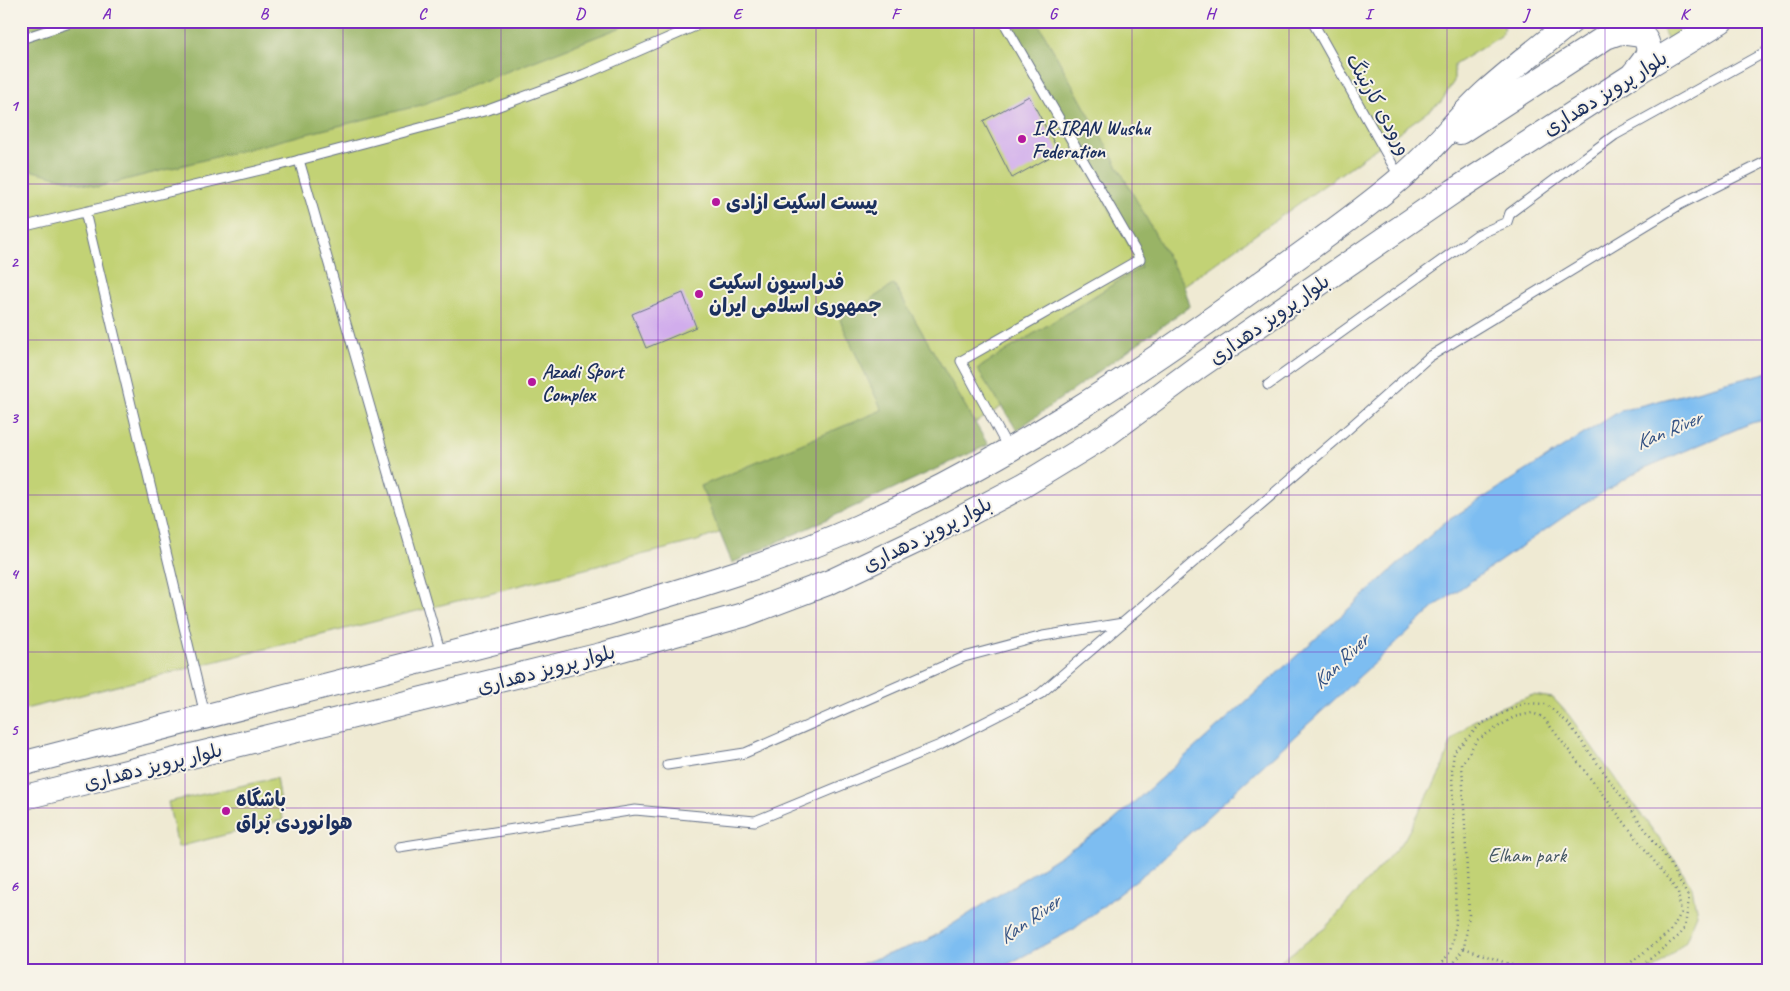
<svg xmlns="http://www.w3.org/2000/svg" width="1790" height="991" font-family="Caveat,'Playpen Sans Arabic',sans-serif">
  <style>
    .green { fill: #c2d275; stroke: #6e806a }
    .forest { fill: #99b466; stroke: #5a7262 }
    .water { fill: #7dbdf1; stroke: #4c76a8 }
    .building { fill: #d1adec }
    .lines { fill: none; stroke-linecap: round; stroke-linejoin: round }
    .service-casing { stroke: #657087; stroke-width: 11 }
    .secondary-casing { stroke: #657087; stroke-width: 26 }
    .path { stroke: #657087; stroke-width: 2.5; stroke-dasharray: 1 4; stroke-linecap: butt }
    .service { stroke: #fff; stroke-width: 9 }
    .secondary { stroke: #fff; stroke-width: 24 }
    .grid { fill: none; stroke: #7b2cbf; stroke-width: 1; stroke-opacity: 0.55 }
    .poi-dot { fill: #b5179e; stroke: #f7f3e8; stroke-width: 2 }
    .labels { text-anchor: middle; stroke-width: 4; stroke-linejoin: round; paint-order: stroke }
    .street-label { font-size: 20px; fill: #1b2f5e; stroke: #f7f3e8 }
    .poi-label { font-size: 20px; font-weight: bold; fill: #1b2f5e; stroke: #f7f3e8; text-anchor: start }
    .park-label { font-size: 20px; fill: #455864; stroke: #f7f3e8 }
    .water-label { font-size: 21px; font-style: italic; fill: #345283; stroke: #f7f3e8 }
    .neatline { fill: none; stroke: #7b2cbf; stroke-width: 2 }
    .grid-label { font-size: 16px; text-anchor: middle; font-weight: bold; fill: #7b2cbf }
  </style>
  <rect width="100%" height="100%" fill="#f7f3e8"/>
  <filter id="ink" filterUnits="userSpaceOnUse"><feTurbulence type="fractalNoise" baseFrequency=".02" numOctaves="2"/><feDisplacementMap in="SourceGraphic" scale="10" xChannelSelector="R" yChannelSelector="G"/><feConvolveMatrix kernelMatrix="1 2 1 2 8 2 1 2 1" color-interpolation-filters="sRGB"/></filter>
  <filter id="wash" filterUnits="userSpaceOnUse"><feTurbulence type="fractalNoise" baseFrequency=".0096" numOctaves="4" result="noise"/><feDisplacementMap in="SourceGraphic" scale="20" xChannelSelector="R" yChannelSelector="G"/><feGaussianBlur stdDeviation="1.12" result="paint"/><feColorMatrix in="noise" values="0 0 0 0 0 0 0 0 0 0 0 0 0 0 0 0 0 1.4 0 .05"/><feComposite in="paint" operator="in"/></filter>
  <g filter="url(#wash)">
    <rect width="100%" height="100%" fill="#efead3"/>
    <g class="green">
      <path d="M21 21H1506L1501 36 1454 65V81L1441 102 1084 357 950 438 853 484 697 541 21 710Z"/>
      <path d="M1651 21H1702L1668 41 1662 27Z"/>
      <path d="M1533 695 1553 698 1568 714 1681 869 1692 888 1697 914 1686 941 1654 970H1269L1325 928 1404 840 1441 771 1452 740 1470 723 1498 708Z"/>
      <path d="M276 778 283 820 178 847 168 802Z"/>
    </g>
    <g class="forest">
      <path d="M21 21H637L421 105 97 187 21 168Z"/>
      <path d="M1007 21H1037L1184 286 1190 306 1017 430 977 369 1141 267Z"/>
      <path d="M894 284 988 445 732 563 701 486 882 410 840 320Z"/>
    </g>
    <path class="water" d="M1769 372V419L1751 423 1640 470 1571 512 1438 604 1154 866 1074 929 997 970H844L928 940 1110 824 1444 523 1620 411Z"/>
    <g id="blocks">
      <g class="building">
        <path d="M1029 96 1059 152 1012 178 983 121Z"/>
        <path d="M683 293 696 327 646 348 632 314Z"/>
      </g>
    </g>
  </g>
  <g filter="url(#ink)">
    <use href="#blocks" fill-opacity="0" stroke="#657087" stroke-width="1"/>
    <g class="lines">
      <defs>
        <g id="service">
          <path d="M1003 21 1140 259 961 361 1008 448"/>
          <path d="M1312 21 1400 178"/>
          <path d="M21 39 76 21"/>
          <path d="M299 160 441 654"/>
          <path d="M85 212 205 715"/>
          <path d="M21 227 273 167 488 110 583 75 707 21"/>
          <path d="M1268 385 1477 235 1507 222 1510 213 1615 135 1769 50"/>
          <path d="M667 765 745 753 964 657 1043 636 1123 623"/>
          <path d="M399 847 635 810 755 821 940 745 1040 694 1337 439 1429 357 1681 204 1769 160"/>
        </g>
        <g id="secondary">
          <path d="M1460 132 1606 37 1620 32 1642 35C1656 50 1644 61 1634 73"/>
          <path d="M21 764 600 615C687 589 775 564 858 527 1003 462 1135 376 1263 282 1309 248 1358 215 1402 177 1433 151 1457 118 1487 91 1514 67 1544 44 1572 21"/>
          <path d="M21 798 601 655 743 615 830 582 923 538 1024 485 1106 435 1198 367 1454 191 1633 75 1721 21"/>
        </g>
      </defs>
      <use href="#service" class="service-casing"/>
      <use href="#secondary" class="secondary-casing"/>
      <g class="path">
        <path d="M1766 332H1769"/>
        <path d="M1464 948 1526 970"/>
        <path d="M1437 970 1450 952 1456 923 1452 769 1454 752 1481 724 1524 703 1546 704 1569 724 1669 862 1689 898 1685 927 1680 935 1636 970"/>
        <path d="M1449 970 1464 948 1469 915 1462 764 1477 740 1514 717 1532 713 1543 717 1678 892 1681 913 1671 931 1621 970"/>
      </g>
      <use href="#service" class="service"/>
      <use href="#secondary" class="secondary"/>
    </g>
  </g>
  <path class="grid" d="M185 21V970M343 21V970M501 21V970M658 21V970M816 21V970M974 21V970M1132 21V970M1289 21V970M1447 21V970M1605 21V970M21 184H1769M21 340H1769M21 495H1769M21 652H1769M21 808H1769"/>
  <g class="poi-dot">
    <circle cx="1022" cy="139" r="5"/>
    <circle cx="716" cy="202" r="5"/>
    <circle cx="699" cy="294" r="5"/>
    <circle cx="532" cy="382" r="5"/>
    <circle cx="226" cy="811" r="5"/>
  </g>
  <g class="labels">
    <g class="street-label">
      <text transform="translate(1605 93) rotate(-32)" y="7">بلوار پرویز دهداری</text>
      <text transform="translate(1379 104) rotate(61)" y="7">ورودی کارتینگ</text>
      <text transform="translate(1269 319) rotate(-35)" y="7">بلوار پرویز دهداری</text>
      <text transform="translate(927 534) rotate(-27)" y="7">بلوار پرویز دهداری</text>
      <text transform="translate(546 669) rotate(-15)" y="7">بلوار پرویز دهداری</text>
      <text transform="translate(153 766) rotate(-14)" y="7">بلوار پرویز دهداری</text>
    </g>
    <g class="poi-label">
      <text x="1032" y="135">I.R.IRAN Wushu<tspan x="1032" dy="23">Federation</tspan></text>
      <text x="726" y="209">پیست اسکیت ازادی</text>
      <text x="709" y="289">فدراسیون اسکیت<tspan x="709" dy="23">جمهوری اسلامی ایران</tspan></text>
      <text x="542" y="378">Azadi Sport<tspan x="542" dy="23">Complex</tspan></text>
      <text x="236" y="806">باشگاه<tspan x="236" dy="23">هوانوردی بُراق</tspan></text>
    </g>
    <g class="park-label">
      <text x="1527" y="862">Elham park</text>
    </g>
    <g class="water-label">
      <text transform="translate(1668 430) rotate(-23)" y="7">Kan River</text>
      <text transform="translate(1340 661) rotate(-44)" y="7">Kan River</text>
      <text transform="translate(1029 919) rotate(-35)" y="7">Kan River</text>
    </g>
  </g>
  <rect width="1790" height="991" fill="none" stroke="#f7f3e8" stroke-width="55"/>
  <rect x="28" y="28" width="1734" height="936" class="neatline"/>
  <g class="grid-label">
    <text x="106" y="19">A</text>
    <text x="264" y="19">B</text>
    <text x="422" y="19">C</text>
    <text x="580" y="19">D</text>
    <text x="737" y="19">E</text>
    <text x="895" y="19">F</text>
    <text x="1053" y="19">G</text>
    <text x="1210" y="19">H</text>
    <text x="1368" y="19">I</text>
    <text x="1526" y="19">J</text>
    <text x="1684" y="19">K</text>
    <text x="14" y="111">1</text>
    <text x="14" y="267">2</text>
    <text x="14" y="423">3</text>
    <text x="14" y="579">4</text>
    <text x="14" y="735">5</text>
    <text x="14" y="891">6</text>
  </g>
</svg>
